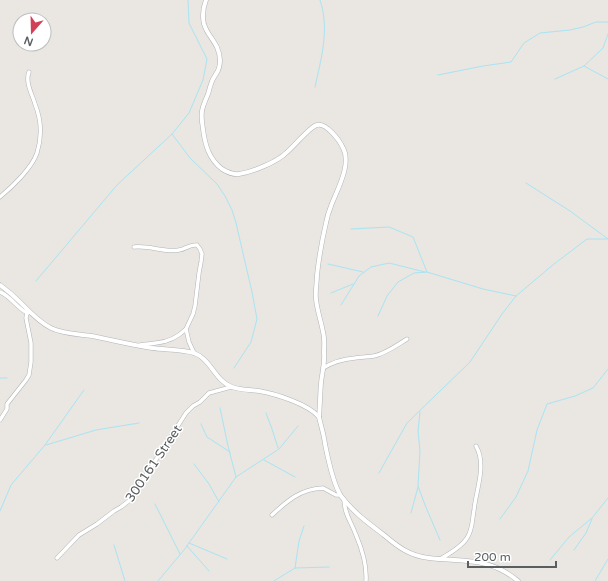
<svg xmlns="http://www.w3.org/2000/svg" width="608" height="581" font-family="'Varela Round',sans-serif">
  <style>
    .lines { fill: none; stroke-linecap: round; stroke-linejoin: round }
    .stream { stroke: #a8e4f3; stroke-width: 1 }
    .minor-casing { stroke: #b1b4b7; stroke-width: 4.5 }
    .tertiary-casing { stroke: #b1b4b7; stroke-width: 5 }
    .minor { stroke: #fff; stroke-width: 3.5 }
    .tertiary { stroke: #fff; stroke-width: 4 }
    .labels { text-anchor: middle; stroke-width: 3; stroke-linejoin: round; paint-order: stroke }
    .street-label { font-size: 13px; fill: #595e60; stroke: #fff }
  </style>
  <rect width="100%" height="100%" fill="#eae6e1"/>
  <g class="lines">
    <g class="stream">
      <path d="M584 66 608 79"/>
      <path d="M438 75 483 66 511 62 524 43 540 33 570 30 583 27 596 22H608"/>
      <path d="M555 79 584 66 603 48 608 34"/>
      <path d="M315 87C321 59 330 29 320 0"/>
      <path d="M172 134 190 158 217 184 225 196 232 210 236 223 252 292 257 319 251 342 234 368"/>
      <path d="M526 183 570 211 608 239"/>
      <path d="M351 229 389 227 413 237 427 272"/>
      <path d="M328 264 363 272"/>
      <path d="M36 281 117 185 172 134 189 113 203 80 207 59 189 23 188 0"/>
      <path d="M331 293 353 284"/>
      <path d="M341 305 359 276 371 267 389 263 425 272"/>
      <path d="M378 316 387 296 398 282 414 273 427 272 483 289 516 296"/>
      <path d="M0 378H7"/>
      <path d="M220 408 228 446 236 477"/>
      <path d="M420 412 418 431 420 451 418 486 425 505 440 540"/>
      <path d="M266 413 272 429 278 448"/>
      <path d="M201 424 207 437 230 452"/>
      <path d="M46 445 96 430 139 423"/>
      <path d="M264 460 295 477"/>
      <path d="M194 464 209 484 219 502"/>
      <path d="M379 473 407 423 470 362 502 314 516 296 554 264 587 239H608"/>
      <path d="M155 504 180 554"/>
      <path d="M0 511 11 485 45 445 84 390"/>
      <path d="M411 513 418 487"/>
      <path d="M500 519 516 497 528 471 537 430 547 404 575 396 593 388 608 369"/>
      <path d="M189 543 227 559"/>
      <path d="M114 545 125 581"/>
      <path d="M187 546 209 571"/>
      <path d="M574 550 586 533 592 519"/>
      <path d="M550 560 569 537 592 518 608 498"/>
      <path d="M295 568 299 541 304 526"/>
      <path d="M158 581 184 550 236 477 279 449 298 426"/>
      <path d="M274 581 295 568 329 567"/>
      <path d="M595 581 608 559"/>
    </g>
    <defs>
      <g id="minor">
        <path d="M0 197C12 187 32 168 37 153 42 137 41 119 35 104 32 94 25 82 29 72"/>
        <path d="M134 247C149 245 165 253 179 250 186 249 190 244 197 245L200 249 202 254 201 262 199 273 195 306 193 314 186 329 189 342 194 353"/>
        <path d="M0 292C11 296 19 311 28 313"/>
        <path d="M140 345C145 344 150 344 156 343 168 342 178 337 186 329"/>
        <path d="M323 368C333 362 343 359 355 358 361 357 368 357 374 356 385 354 397 345 407 339"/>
        <path d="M0 420 7 409V404L26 380 29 375 31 362V343L26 318 27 312"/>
        <path d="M344 500C345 516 351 521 356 535 362 549 367 566 366 581"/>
        <path d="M272 515C288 500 301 489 323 488L336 495H340"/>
        <path d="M57 558 79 535 97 524 114 511 121 507 130 500 186 413 193 406 200 402 209 393 231 387"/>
        <path d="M440 559C449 554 462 546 467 538 473 529 472 520 474 510 476 490 487 465 476 446"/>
      </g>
      <g id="tertiary">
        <path d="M206 0C203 8 202 16 204 24 208 38 219 42 220 60 220 65 219 70 216 74 210 82 211 85 208 94 206 99 203 105 202 111 201 117 202 123 203 129 205 145 209 159 222 169 227 172 233 175 239 174 252 172 277 162 286 153 294 147 309 127 317 125 326 122 340 141 343 148 352 164 337 190 331 206 329 211 327 217 326 223 322 240 319 257 317 275 317 283 315 291 316 299 317 310 321 321 323 332 325 339 324 346 324 353 325 363 322 373 321 383 320 395 320 406 319 417"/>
        <path d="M0 285C7 290 14 296 21 303 30 312 39 322 51 328 63 334 79 334 92 336 112 340 132 345 152 348 166 350 181 349 194 353 211 359 215 381 232 387 240 390 250 390 259 391 276 394 308 404 319 417 321 426 324 435 325 444 328 459 333 484 341 496 353 512 368 523 384 535 398 547 410 556 429 558 463 562 490 557 518 581"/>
      </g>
    </defs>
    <use href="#minor" class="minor-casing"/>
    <use href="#tertiary" class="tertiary-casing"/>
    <use href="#minor" class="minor"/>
    <use href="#tertiary" class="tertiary"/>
  </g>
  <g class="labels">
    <g class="street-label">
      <text transform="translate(153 463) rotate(-56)" y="5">300161 Street</text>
    </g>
  </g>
  <g transform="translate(32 32) rotate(200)"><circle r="19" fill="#ffffff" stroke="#bdbfbf"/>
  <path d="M0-3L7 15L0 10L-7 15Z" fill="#d14057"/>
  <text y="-6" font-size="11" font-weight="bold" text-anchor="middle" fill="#595e60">N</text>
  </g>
  <path d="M468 561v6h88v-6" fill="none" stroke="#595e60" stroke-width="2"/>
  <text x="474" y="561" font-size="12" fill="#595e60" stroke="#ffffff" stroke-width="3" paint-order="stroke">200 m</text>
</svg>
